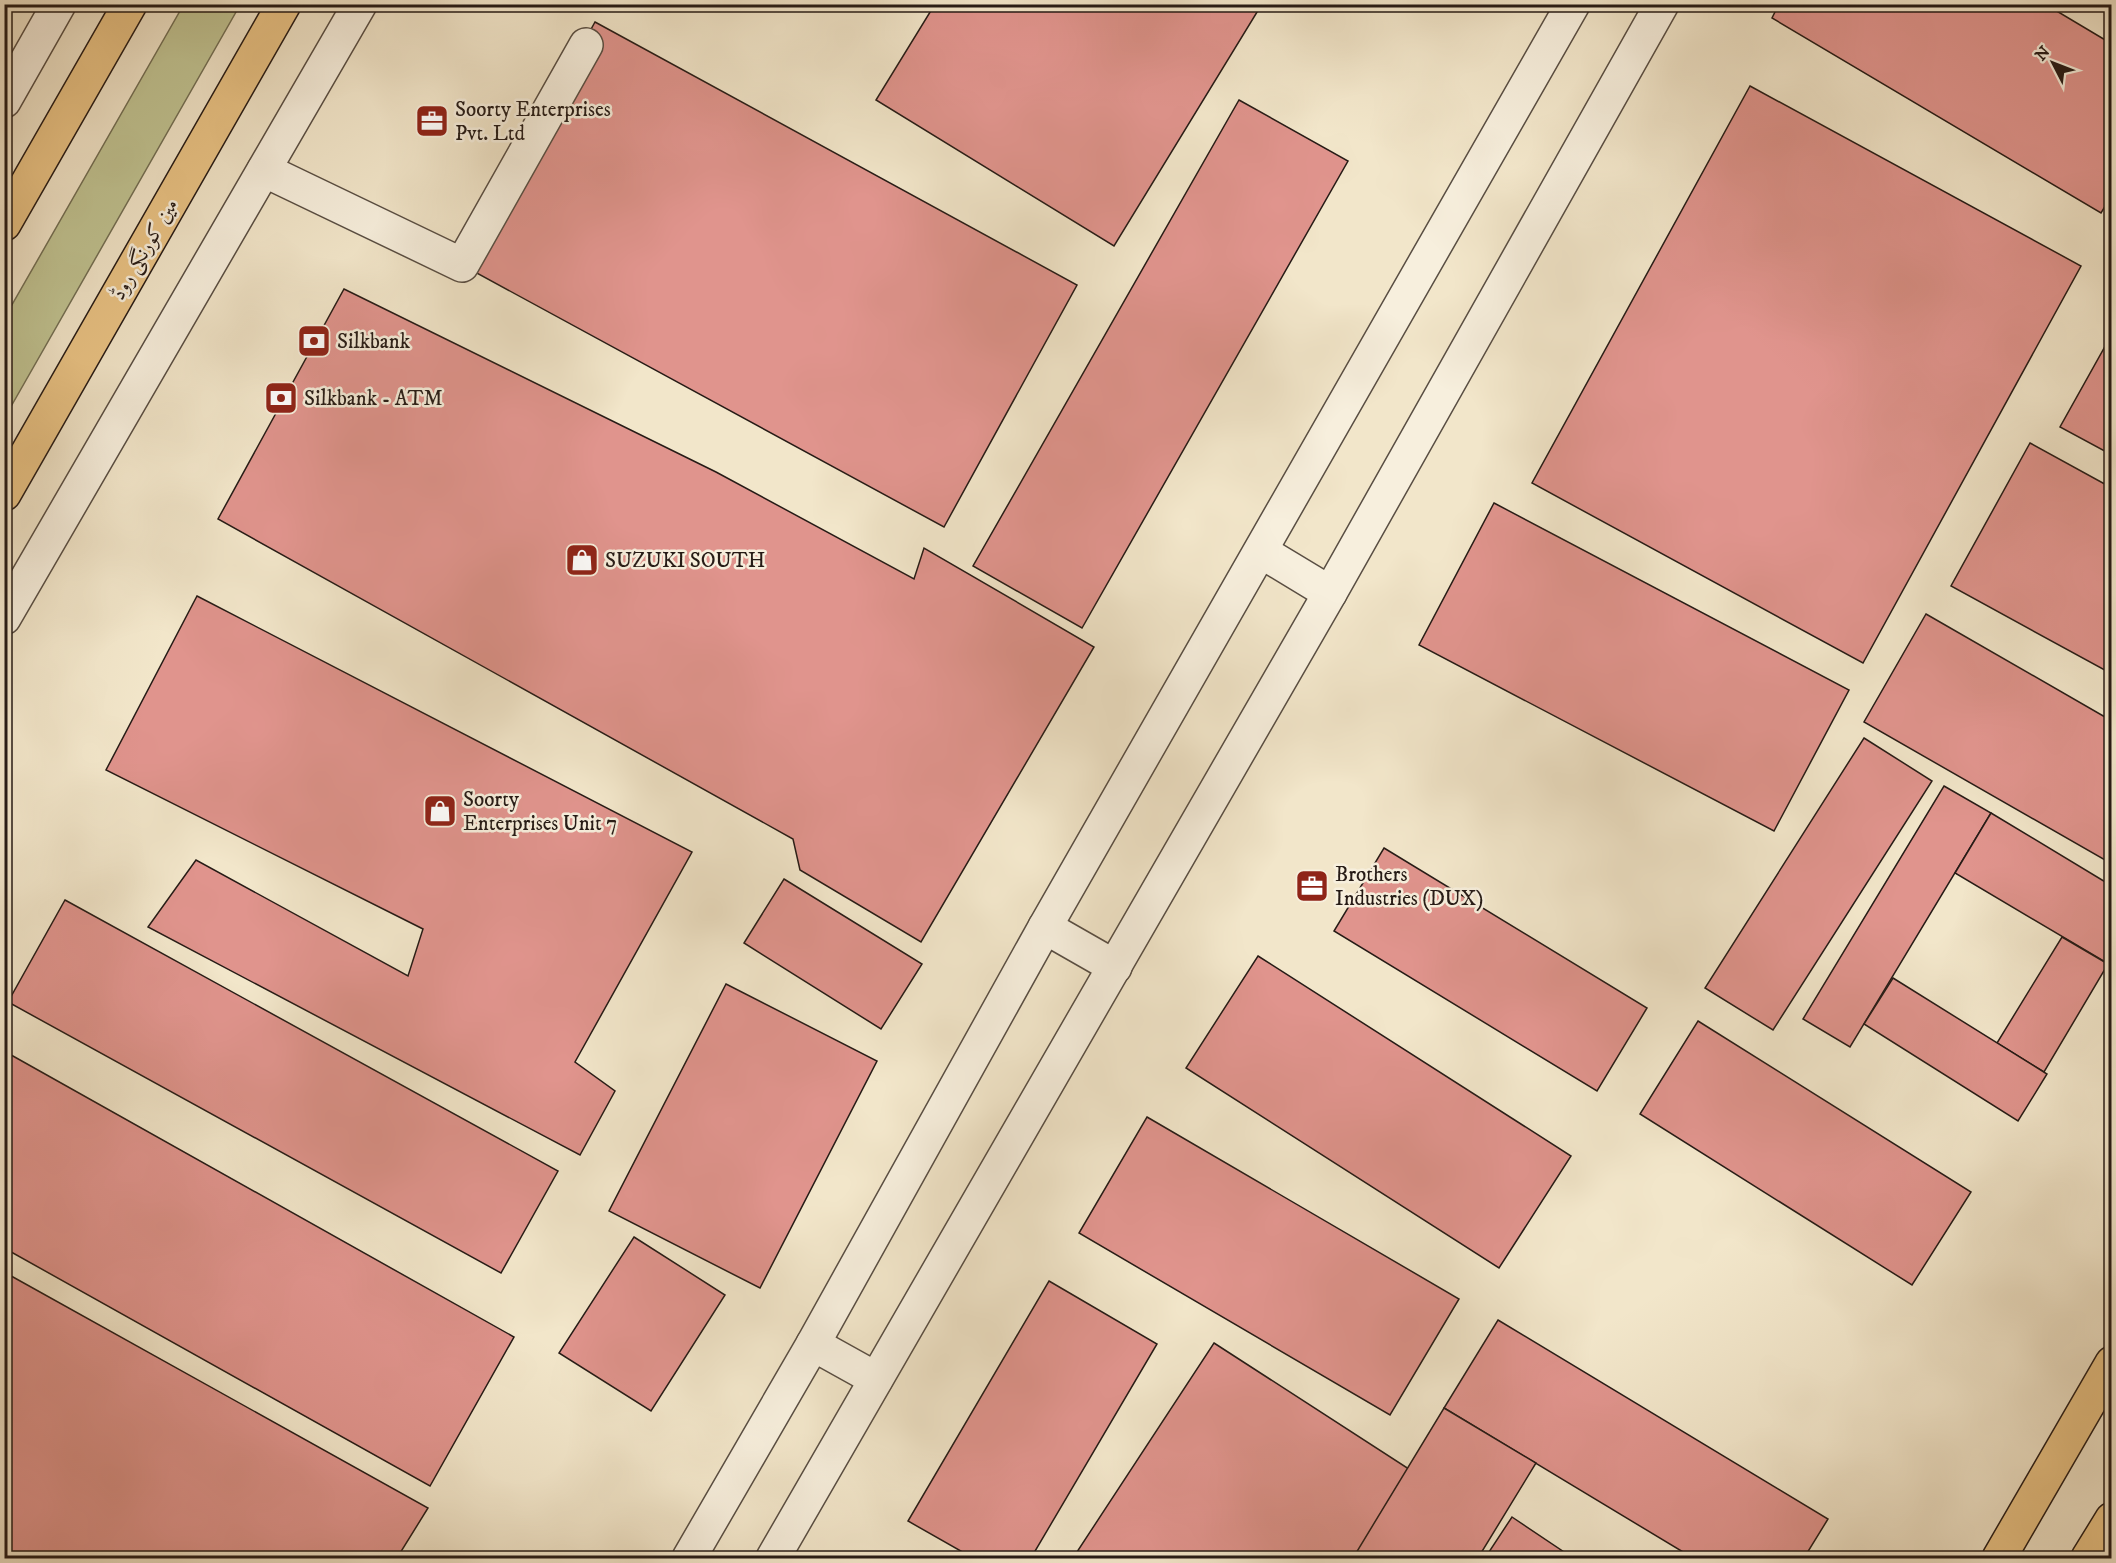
<svg xmlns="http://www.w3.org/2000/svg" width="2116" height="1563" font-family="'IM FELL DW Pica',Amiri,serif">
  <style>
    .green { fill: #c0c392; stroke: #736f54; stroke-width: 1.5 }
    .building { fill: #e0948d; stroke: #261b16; stroke-width: 1.5 }
    .lines { fill: none; stroke-linecap: round; stroke-linejoin: round }
    .minor-casing { stroke: #594e43; stroke-width: 36 }
    .major-casing { stroke: #261b16; stroke-width: 36 }
    .minor { stroke: #f7efdd; stroke-width: 33 }
    .major { stroke: #e9c385; stroke-width: 33 }
    .labels { text-anchor: middle; stroke-width: 5; stroke-linejoin: round; paint-order: stroke }
    .poi-label { font-size: 21px; fill: #261b16; stroke: #f7efdd; text-anchor: start }
    .street-label { font-size: 21px; fill: #261b16; stroke: #f7efdd }
  </style>
  <rect width="100%" height="100%" fill="#f2e6ca"/>
  <filter id="stains"><feTurbulence type="fractalNoise" baseFrequency=".00333" numOctaves="4"/><feColorMatrix values="0 0 0 0 .2 0 0 0 0 .09 0 0 0 0 .02 0 0 0 .5 -.17"/></filter>
  <radialGradient id="worn" r=".72"><stop offset=".6" stop-color="#630" stop-opacity="0"/><stop offset="1" stop-color="#630" stop-opacity=".3"/></radialGradient>
  <path class="green" d="M184 4 240 5 5 417V317Z"/>
  <g class="building">
    <path d="M935 4H1262L1114 246 876 100Z"/>
    <path d="M1779 4H2045L2112 44V195L2101 213 1772 18Z"/>
    <path d="M595 22 1077 285 944 527 462 265Z"/>
    <path d="M1750 86 2081 266 1863 663 1532 483Z"/>
    <path d="M1239 100 1348 161 1082 628 973 566Z"/>
    <path d="M344 289 716 472 914 579 924 548 1094 647 921 942 800 870 793 839 218 519Z"/>
    <path d="M2112 334V455L2060 427Z"/>
    <path d="M2030 443 2112 488V674L1951 586Z"/>
    <path d="M1494 503 1849 690 1774 831 1419 645Z"/>
    <path d="M197 596 692 852 575 1062 615 1091 580 1155 148 927 196 860 408 976 423 929 106 770Z"/>
    <path d="M1926 614 2112 721V864L1864 722Z"/>
    <path d="M1864 738 1932 781 1773 1030 1705 988Z"/>
    <path d="M1944 786 1991 813 1850 1047 1803 1019Z"/>
    <path d="M1991 813 2112 886V966L1955 873Z"/>
    <path d="M1384 848 1647 1008 1597 1091 1334 931Z"/>
    <path d="M784 879 922 964 881 1029 744 943Z"/>
    <path d="M65 900 558 1171 501 1273 8 1002Z"/>
    <path d="M2062 937 2108 964 2044 1072 1997 1043Z"/>
    <path d="M1258 956 1571 1156 1499 1268 1186 1068Z"/>
    <path d="M1893 978 2047 1074 2018 1121 1864 1024Z"/>
    <path d="M726 984 877 1061 760 1288 609 1211Z"/>
    <path d="M1698 1021 1971 1192 1912 1285 1640 1114Z"/>
    <path d="M4 1051 514 1337 430 1486 4 1248Z"/>
    <path d="M1147 1117 1459 1299 1390 1415 1079 1233Z"/>
    <path d="M634 1237 725 1295 651 1411 559 1353Z"/>
    <path d="M4 1272 428 1508 397 1558H4Z"/>
    <path d="M1049 1281 1157 1344 1031 1558H973L908 1521Z"/>
    <path d="M1498 1320 1828 1519 1804 1558H1693L1444 1408Z"/>
    <path d="M1214 1343 1412 1471 1356 1558H1073Z"/>
    <path d="M1444 1408 1536 1463 1478 1558H1353Z"/>
    <path d="M1512 1517 1573 1558H1485Z"/>
  </g>
  <g class="lines">
    <defs>
      <g id="minor">
        <path d="M4 101 59 4"/>
        <path d="M264 170 462 265 586 45"/>
        <path d="M1262 552 1330 593"/>
        <path d="M4 618 360 4"/>
        <path d="M1045 927 1115 967"/>
        <path d="M813 1344 876 1379"/>
        <path d="M689 1558 813 1344 1045 927 1573 4"/>
        <path d="M773 1558 1330 593 1662 4"/>
      </g>
      <g id="major">
        <path d="M4 224 130 4"/>
        <path d="M4 494 284 4"/>
        <path d="M1999 1558 2112 1363"/>
        <path d="M2088 1558 2112 1519"/>
      </g>
    </defs>
    <use href="#minor" class="minor-casing"/>
    <use href="#major" class="major-casing"/>
    <use href="#minor" class="minor"/>
    <use href="#major" class="major"/>
  </g>
  <defs>
    <symbol id="office-square" viewBox="-11 -11 22 22"><rect x="-9" y="-9" width="18" height="18" rx="4" fill="#8f2418" stroke="#f7efdd"/><path d="M-6-3h4V-5.5h4V-3h4V5H-6ZM-1-4.5V-3h2v-1.5ZM-6 0V1H6V0Z" fill="#fff"/></symbol>
    <symbol id="bank-square" viewBox="-11 -11 22 22"><rect x="-9" y="-9" width="18" height="18" rx="4" fill="#8f2418" stroke="#f7efdd"/><path d="M-6-4H6V4H-6ZM0-2.3a2.3 2.3 0 1 0 0 4.6a2.3 2.3 0 1 0 0-4.6Z" fill="#fff"/></symbol>
    <symbol id="shop-square" viewBox="-11 -11 22 22"><rect x="-9" y="-9" width="18" height="18" rx="4" fill="#8f2418" stroke="#f7efdd"/><path d="M-5-2.5h2.3a2.7 3.5 0 0 1 5.4 0H5L5.5 6h-11ZM-1.5-2.5h3a1.5 2.3 0 0 0-3 0Z" fill="#fff"/></symbol>
  </defs>
  <g fill-rule="evenodd">
    <use href="#office-square" x="413" y="102" width="38" height="38"/>
    <use href="#bank-square" x="295" y="322" width="38" height="38"/>
    <use href="#bank-square" x="262" y="379" width="38" height="38"/>
    <use href="#shop-square" x="563" y="541" width="38" height="38"/>
    <use href="#shop-square" x="421" y="792" width="38" height="38"/>
    <use href="#office-square" x="1293" y="867" width="38" height="38"/>
  </g>
  <g class="labels">
    <g class="poi-label">
      <text x="455" y="116">Soorty Enterprises<tspan x="455" dy="24">Pvt. Ltd</tspan></text>
      <text x="337" y="348">Silkbank</text>
      <text x="304" y="405">Silkbank - ATM</text>
      <text x="605" y="567">SUZUKI SOUTH</text>
      <text x="463" y="806">Soorty<tspan x="463" dy="24">Enterprises Unit 7</tspan></text>
      <text x="1335" y="881">Brothers<tspan x="1335" dy="24">Industries (DUX)</tspan></text>
    </g>
    <g class="street-label">
      <text transform="translate(144 249) rotate(-60)" y="7">مین کورنگی روڈ</text>
    </g>
  </g>
  <rect width="2116" height="1563" fill="none" stroke="#f2e6ca" stroke-width="24"/>
  <rect x="6" y="6" width="2104" height="1551" fill="none" stroke="#261b16" stroke-width="3"/>
  <rect x="12" y="12" width="2092" height="1539" fill="none" stroke="#261b16" stroke-width="1.5"/>
  <g transform="translate(2053 63) rotate(312)" stroke="#f7efdd" stroke-width="4.5" paint-order="stroke">
  <path d="M0-4.5L10 22L0 15L-10 22Z" fill="#261b16"/>
  <text y="-9" font-size="16" font-weight="bold" text-anchor="middle" fill="#261b16">N</text>
  </g>
  <rect width="100%" height="100%" filter="url(#stains)"/>
  <rect width="100%" height="100%" fill="url(#worn)"/>
</svg>
